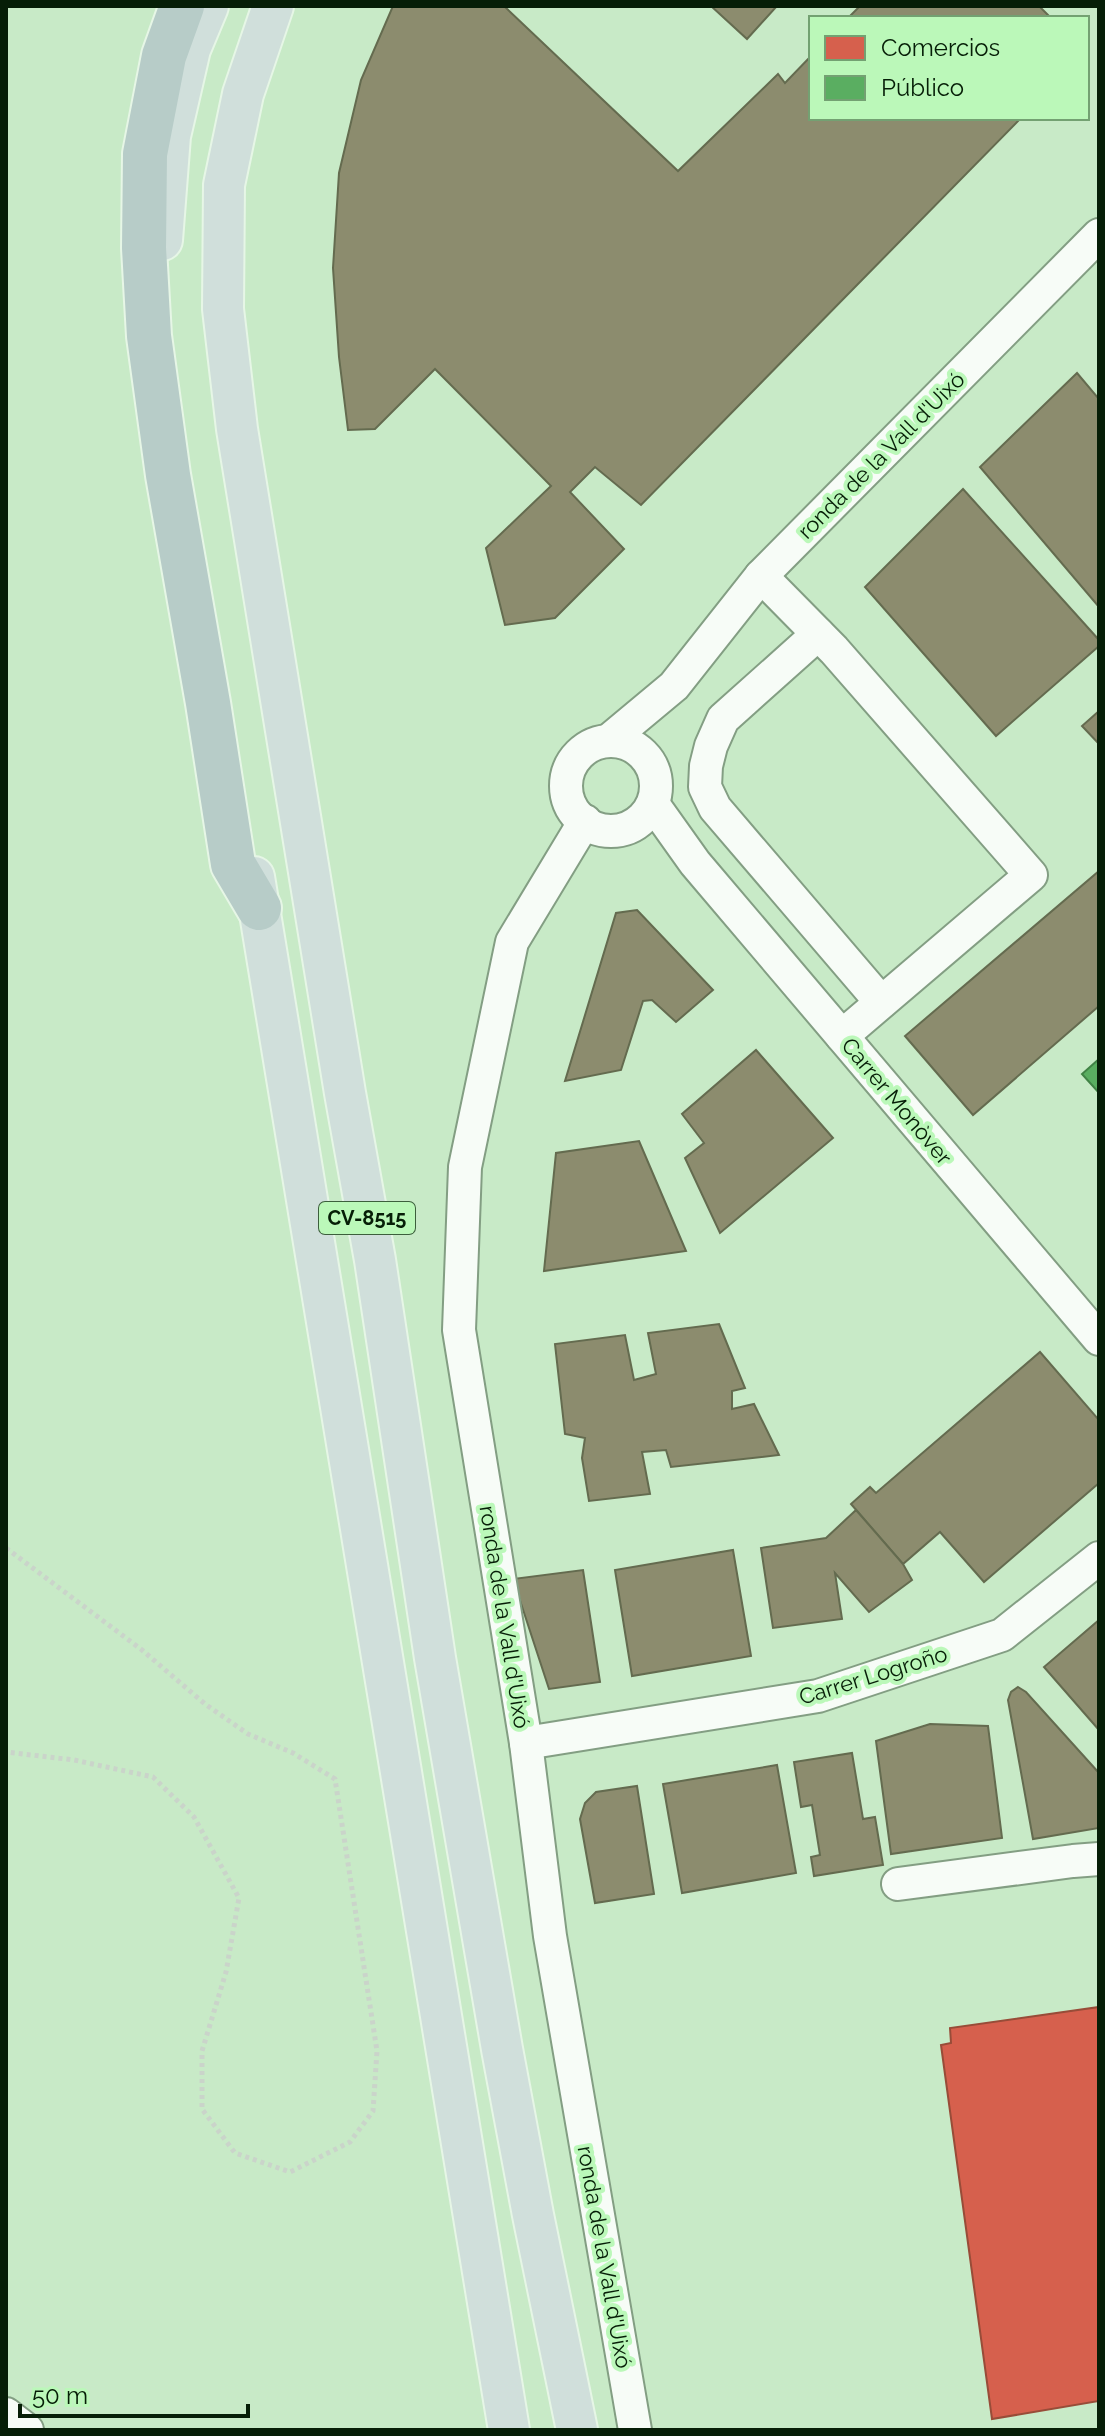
<svg xmlns="http://www.w3.org/2000/svg" width="1105" height="2436" font-family="Raleway,sans-serif">
  <style>
    .shops { fill: #d6604d; stroke: #984c38; stroke-width: 2 }
    .public { fill: #5aae61; stroke: #418346; stroke-width: 2 }
    .industry { fill: #8c8c6e; stroke: #646b4f; stroke-width: 2 }
    .lines { fill: none; stroke-linecap: round; stroke-linejoin: round }
    .minor-casing { stroke: #839e83; stroke-width: 36 }
    .major-casing { stroke: #e6f6e6; stroke-width: 44 }
    .highway-casing { stroke: #e6f6e6; stroke-width: 48 }
    .path { stroke: #cad4ca; stroke-width: 5; stroke-dasharray: 4 4; stroke-linecap: butt }
    .minor { stroke: #f7fcf7; stroke-width: 32 }
    .major { stroke: #d0dfdb; stroke-width: 40 }
    .highway { stroke: #b7ccc8; stroke-width: 44 }
    .labels { text-anchor: middle; stroke-width: 8; stroke-linejoin: round; paint-order: stroke }
    .shield { fill: #bbf8b9; stroke: #3c5f3c; stroke-width: 2 }
    .shield-label { font-size: 20px; font-weight: bold; fill: #061e07 }
    .street-label { font-size: 22px; fill: #061e07; stroke: #bbf8b9 }
  </style>
  <rect width="100%" height="100%" fill="#c8eac7"/>
  <path class="shops" d="M1099 2007V2401L992 2419 941 2045 951 2043 950 2028Z"/>
  <path class="public" d="M1099 1059V1093L1082 1074Z"/>
  <g class="industry">
    <path d="M393 6H504L678 171 778 74 785 83 811 56V118H1021L641 505 595 467 570 492 624 549 555 618 505 625 486 548 551 486 435 369 375 429 348 430 339 357 333 268 339 173 361 80Z"/>
    <path d="M711 6H777L747 39Z"/>
    <path d="M860 6H1039L1051 18H848Z"/>
    <path d="M1077 373 1099 399V607L980 467Z"/>
    <path d="M963 489 1099 640V646L996 736 865 587Z"/>
    <path d="M1099 711V744L1082 726Z"/>
    <path d="M1099 871V1006L973 1115 905 1036Z"/>
    <path d="M637 910 713 990 676 1022 652 1000 643 1001 621 1070 565 1081 616 913Z"/>
    <path d="M756 1050 833 1138 720 1233 685 1158 704 1143 682 1114Z"/>
    <path d="M639 1141 686 1251 544 1271 556 1153Z"/>
    <path d="M719 1324 745 1388 732 1391V1409L754 1404 779 1455 671 1467 666 1450 642 1452 650 1494 589 1501 582 1458 585 1438 565 1434 555 1344 625 1335 634 1380 656 1374 648 1333Z"/>
    <path d="M1040 1352 1099 1420V1483L984 1582 940 1532 903 1564 851 1504 870 1487 876 1493Z"/>
    <path d="M856 1510 903 1564 912 1580 869 1612 835 1573 842 1619 773 1628 761 1548 826 1538Z"/>
    <path d="M733 1550 751 1656 632 1676 615 1570Z"/>
    <path d="M583 1570 600 1682 549 1689 513 1579Z"/>
    <path d="M1099 1620V1730L1044 1667Z"/>
    <path d="M1018 1687 1026 1692 1099 1773V1828L1033 1839 1008 1700 1011 1692Z"/>
    <path d="M930 1724 988 1726 1002 1838 891 1854 876 1741Z"/>
    <path d="M852 1753 863 1819 875 1817 883 1865 814 1876 811 1857 820 1855 812 1805 801 1807 794 1762Z"/>
    <path d="M777 1765 796 1873 682 1893 663 1784Z"/>
    <path d="M637 1786 654 1894 595 1903 580 1819 585 1803 596 1792Z"/>
  </g>
  <g class="lines">
    <defs>
      <g id="minor">
        <path d="M761 576 834 650 1031 875 842 1036"/>
        <path d="M818 634 723 719 711 746 706 766 705 787 715 808 881 1002"/>
        <path d="M608 741 674 686 761 576 1099 235"/>
        <circle cx="611" cy="786" r="45"/>
        <path d="M653 804 695 863 1099 1339"/>
        <path d="M585 821 512 942 465 1167 459 1330 526 1743 550 1936 635 2430"/>
        <path d="M526 1743 818 1696 1002 1635 1099 1558"/>
        <path d="M898 1884 1073 1861 1099 1859"/>
        <path d="M6 2414 27 2430"/>
      </g>
      <g id="major">
        <path d="M273 6 243 94 224 185 223 309 237 429 345 1093 375 1260 435 1658 502 2049 533 2215 577 2430"/>
        <path d="M162 240 170 136 190 49 208 6"/>
        <path d="M254 877 509 2430"/>
      </g>
      <path id="highway" d="M182 6 164 56 145 154 144 248 149 336 168 475 208 703 233 864 259 908"/>
    </defs>
    <use href="#minor" class="minor-casing"/>
    <use href="#major" class="major-casing"/>
    <use href="#highway" class="highway-casing"/>
    <path class="path" d="M6 1548 142 1650 205 1704 248 1734 293 1753 335 1779 377 2051 373 2111 350 2142 290 2172 235 2153 202 2109V2051L226 1972 239 1898 194 1817 153 1777 74 1760 6 1752"/>
    <use href="#minor" class="minor"/>
    <use href="#major" class="major"/>
    <use href="#highway" class="highway"/>
  </g>
  <g class="labels">
    <rect class="shield" x="319" y="1202" width="96" height="32" rx="6"/>
    <g class="shield-label">
      <text x="367" y="1225">CV-8515</text>
    </g>
    <g class="street-label">
      <text transform="translate(881 455) rotate(-45)" y="8">ronda de la Vall d'Uixó</text>
      <text transform="translate(897 1101) rotate(50)" y="8">Carrer Monòver</text>
      <text transform="translate(505 1617) rotate(81)" y="8">ronda de la Vall d'Uixó</text>
      <text transform="translate(873 1675) rotate(-17)" y="8">Carrer Logroño</text>
      <text transform="translate(605 2257) rotate(80)" y="8">ronda de la Vall d'Uixó</text>
    </g>
  </g>
  <rect width="1105" height="2436" fill="none" stroke="#061e07" stroke-width="16"/>
  <rect x="809" y="16" width="280" height="104" fill="#bbf8b9" stroke="#73a172" stroke-width="2"/>
  <rect x="825" y="36" width="40" height="24" fill="#d6604d" stroke="#73a172" stroke-width="2"/>
  <text x="881" y="56" font-size="24" fill="#061e07">Comercios</text>
  <rect x="825" y="76" width="40" height="24" fill="#5aae61" stroke="#73a172" stroke-width="2"/>
  <text x="881" y="96" font-size="24" fill="#061e07">Público</text>
  <path d="M20 2404v12h228v-12" fill="none" stroke="#061e07" stroke-width="4"/>
  <text x="32" y="2404" font-size="24" fill="#061e07" stroke="#bbf8b9" stroke-width="6" paint-order="stroke">50 m</text>
</svg>
